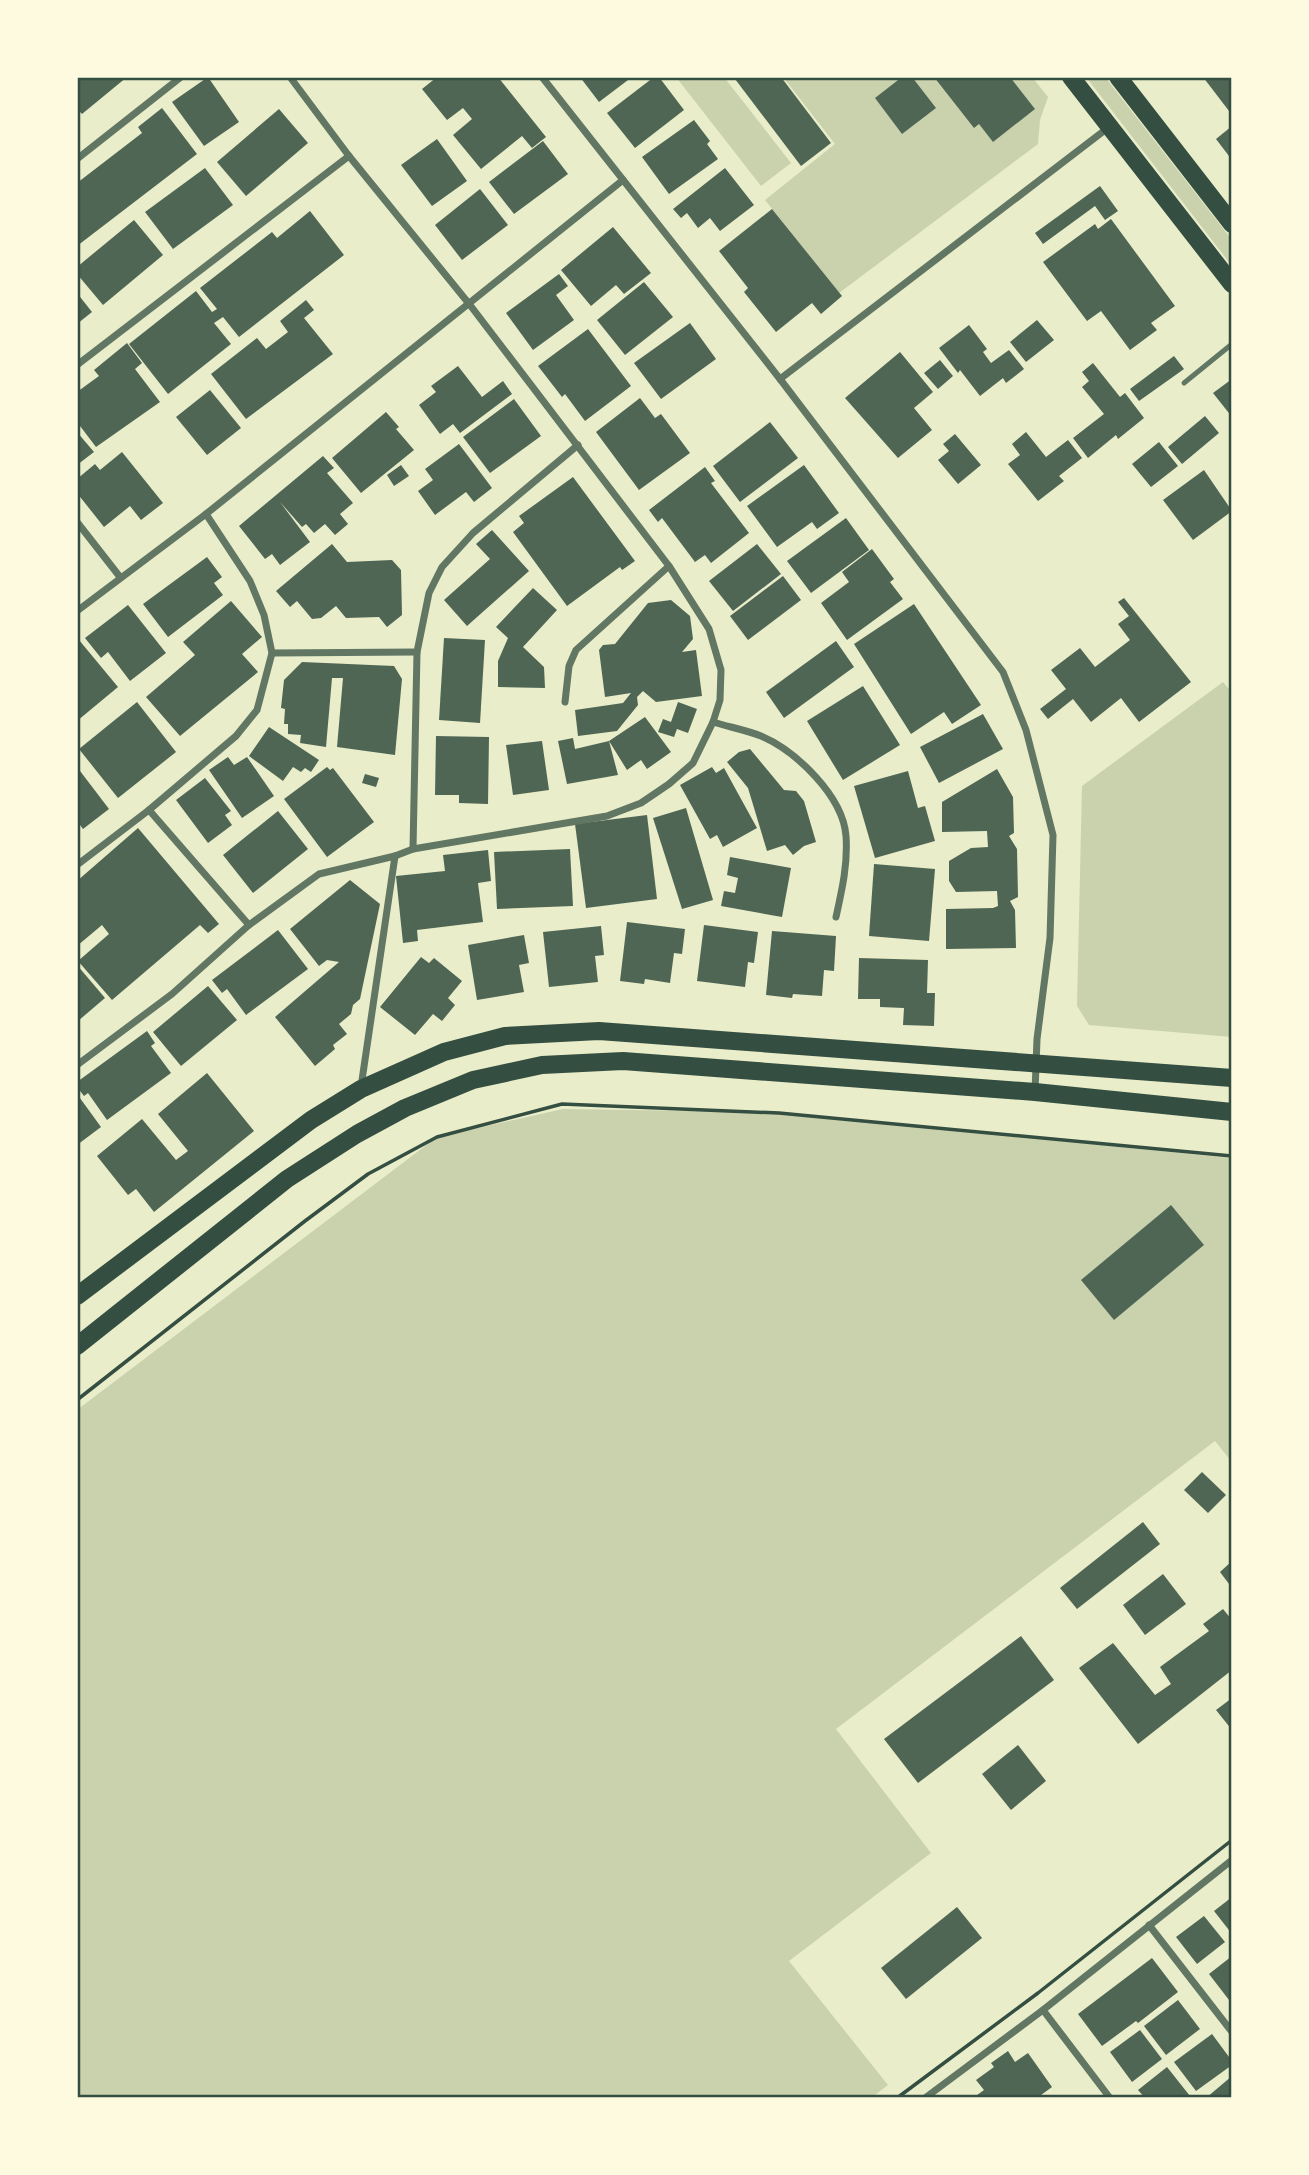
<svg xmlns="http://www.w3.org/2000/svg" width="1309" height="2175" font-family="'Roboto Serif',serif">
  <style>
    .green { fill: #cad2ad }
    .building { fill: #4f6655 }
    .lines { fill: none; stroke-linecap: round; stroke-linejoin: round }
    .path { stroke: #344e41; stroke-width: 3.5 }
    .service { stroke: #617663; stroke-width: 5 }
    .minor { stroke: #617663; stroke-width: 7 }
    .primary { stroke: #344e41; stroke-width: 18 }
    .neatline { fill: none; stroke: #344e41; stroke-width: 2.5 }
  </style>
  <rect width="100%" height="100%" fill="#e9edc9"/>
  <g class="green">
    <path d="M676 77H724L791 163 761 186Z"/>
    <path d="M783 77H1032L1048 97 1040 120 1038 144 839 293 765 200 835 144Z"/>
    <path d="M1086 77H1105L1232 240V266Z"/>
    <path d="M1223 682 1232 693V1037L1089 1025 1077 1006 1082 786Z"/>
    <path d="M563 1109 772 1112 1232 1158V1462L1215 1441 836 1729 931 1853 789 1961 888 2085 871 2098H77V1410L437 1137Z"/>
  </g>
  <g class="building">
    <path d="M77 77H127L82 114 77 109Z"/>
    <path d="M208 77 239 122 204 146 172 102Z"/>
    <path d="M437 77H498L546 137 532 148 522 136 481 169 453 135 472 119 463 108 447 120 422 89Z"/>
    <path d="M580 77H632L599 102Z"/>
    <path d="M654 77H659L684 110 635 148 607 113Z"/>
    <path d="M738 77H781L831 143 801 166 735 79Z"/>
    <path d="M902 77H912L936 108 902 134 875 98Z"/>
    <path d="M934 77H1010L1035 109 993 142 979 124 974 128Z"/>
    <path d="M1203 77H1232V109L1229 111Z"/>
    <path d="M162 108 197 154 77 246V183L142 133 138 127Z"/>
    <path d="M279 109 308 143 246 196 217 162Z"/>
    <path d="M694 120 710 141 707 144 718 159 669 194 642 157Z"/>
    <path d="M1232 126V160L1216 139Z"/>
    <path d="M437 139 467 181 432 206 401 165Z"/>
    <path d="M543 141 568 174 514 214 489 182Z"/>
    <path d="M205 168 233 205 173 249 145 212Z"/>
    <path d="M725 168 754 205 720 231 710 218 698 228 687 213 681 218 673 209Z"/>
    <path d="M1100 186 1118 211 1105 220 1095 206 1043 244 1035 233Z"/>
    <path d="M480 189 508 225 462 260 435 225Z"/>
    <path d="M772 209 842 296 821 314 812 303 776 332 744 292 748 288 719 251Z"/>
    <path d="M310 211 344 255 239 337 223 317 214 323 231 344 168 394 129 344 196 291 212 312 217 309 200 288 272 232 277 238Z"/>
    <path d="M1111 219 1175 306 1151 323 1157 330 1130 350 1101 311 1087 321 1043 262 1095 224 1098 229Z"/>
    <path d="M134 220 163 255 103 305 77 274V267Z"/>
    <path d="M613 227 651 273 624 294 616 285 591 306 561 270Z"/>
    <path d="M559 274 568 286 556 295 574 320 533 350 506 313Z"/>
    <path d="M644 282 673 317 625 355 597 320Z"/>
    <path d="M77 293 92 312 77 324Z"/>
    <path d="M306 300 314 310 304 318 333 354 246 419 211 374 257 338 266 349 288 332 280 321Z"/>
    <path d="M1037 320 1054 340 1026 362 1010 342Z"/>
    <path d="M690 323 716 359 661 399 634 363Z"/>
    <path d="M969 325 987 349 983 352 991 363 1009 350 1024 369 1006 383 1003 378 980 396 960 370 958 373 939 348Z"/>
    <path d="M588 329 631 386 585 421 565 394 562 397 538 366Z"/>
    <path d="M127 343 142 363 135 369 160 402 96 447 77 422V392L99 376 94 370Z"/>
    <path d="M900 352 933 392 914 408 932 430 898 458 845 398Z"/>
    <path d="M1174 356 1184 369 1139 401 1130 389Z"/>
    <path d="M940 360 953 376 938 389 924 373Z"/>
    <path d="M1093 363 1120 397 1125 393 1144 418 1118 439 1116 435 1088 458 1073 438 1104 414 1082 387 1089 381 1082 372Z"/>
    <path d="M458 366 482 397 503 381 512 394 460 433 453 424 440 434 419 405 436 392 431 386Z"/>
    <path d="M1232 379V417L1213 393Z"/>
    <path d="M210 390 241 428 207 455 176 417Z"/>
    <path d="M640 398 655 418 661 414 690 453 639 490 596 432Z"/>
    <path d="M514 399 541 436 490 473 463 437Z"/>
    <path d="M386 412 399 427 396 429 414 450 361 493 332 458Z"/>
    <path d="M1205 416 1219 433 1182 464 1168 447Z"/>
    <path d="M770 422 798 458 740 502 713 466Z"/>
    <path d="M77 432 94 452 77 465Z"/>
    <path d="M1026 432 1046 457 1068 440 1082 458 1059 476 1064 481 1038 501 1008 464 1020 455 1012 444Z"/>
    <path d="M955 434 981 465 958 484 938 460 949 451 943 444Z"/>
    <path d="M1159 442 1178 466 1151 487 1132 464Z"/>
    <path d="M459 444 492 488 474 502 466 492 435 515 418 491 433 480 425 469Z"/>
    <path d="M122 452 163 503 141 520 130 506 104 527 77 493V479L95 464 100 470Z"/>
    <path d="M323 456 334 468 327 473 353 503 340 514 348 524 335 535 325 524 314 533 306 524 302 527 280 502 310 542 280 565 272 554 265 559 239 526Z"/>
    <path d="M401 465 409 476 394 486 387 475Z"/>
    <path d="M804 465 839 513 817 529 812 522 777 547 747 506Z"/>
    <path d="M705 467 715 481 711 483 749 533 711 563 705 555 695 562 662 518 658 522 649 510Z"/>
    <path d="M1204 470 1232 511 1193 540 1163 500Z"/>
    <path d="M573 477 635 561 622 570 620 567 567 606 513 532 524 523 519 516Z"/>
    <path d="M846 518 869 550 811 593 787 561Z"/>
    <path d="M492 530 529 571 467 626 444 600 490 559 476 544Z"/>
    <path d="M332 544 347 562 392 560 401 570 402 615 387 627 379 617 346 618 336 606 321 618 312 619 297 601 290 607 276 591Z"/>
    <path d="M757 544 781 574 733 611 709 581Z"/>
    <path d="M872 549 894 579 890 582 903 599 847 640 821 603 849 582 842 572Z"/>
    <path d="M207 557 222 577 214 583 223 595 168 637 143 604Z"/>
    <path d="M783 576 801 600 748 640 730 616Z"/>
    <path d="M533 588 557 610 523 647 544 667 545 688 498 687V661L508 638 496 627Z"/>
    <path d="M1124 598 1191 682 1139 722 1121 698 1091 722 1073 699 1048 719 1040 709 1066 689 1051 670 1080 648 1095 667 1130 640 1118 624 1129 616 1118 602Z"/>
    <path d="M671 600 690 616 693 639 682 652 696 650 702 696 656 702 643 691 637 697 638 705 617 731 578 736 575 710 623 703 631 693 605 697 599 650 603 645 615 644 648 603Z"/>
    <path d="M231 601 262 637 242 654 258 672 180 736 146 697 195 655 183 642Z"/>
    <path d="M914 604 981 705 952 724 944 712 911 734 854 644Z"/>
    <path d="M128 605 166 653 130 681 108 652 101 658 85 638Z"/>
    <path d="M444 638 485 640 480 723 439 720Z"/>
    <path d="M79 640 118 687 77 721V641Z"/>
    <path d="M836 641 854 667 784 718 766 692Z"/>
    <path d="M302 662 394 666 402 679 395 755 337 747 343 678H332L326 747 300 743 301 735 288 734V724H284L285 709 281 708 284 680Z"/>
    <path d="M863 686 900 745 843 780 807 721Z"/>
    <path d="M137 702 176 752 118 798 79 749Z"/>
    <path d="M678 702 697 709 688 733 677 729 674 737 658 732 663 719 671 722Z"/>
    <path d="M983 714 1003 749 939 783 920 747Z"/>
    <path d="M645 717 671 752 647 769 641 760 627 770 609 741 618 775 567 784 558 741 573 738 575 749 609 741Z"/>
    <path d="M269 727 319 760 311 772 305 768 301 772 293 767 283 781 249 756Z"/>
    <path d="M436 736 489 737 488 804 459 803V795H435Z"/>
    <path d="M542 741 549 790 513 795 506 745Z"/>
    <path d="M750 749 784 790 796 791 804 801 816 842 804 846 793 855 785 845 767 851 748 788 727 762 739 752Z"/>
    <path d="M228 757 234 765 247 757 274 796 242 818 209 770Z"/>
    <path d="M77 767 109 809 83 829 77 821Z"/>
    <path d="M327 767 330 770 333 768 374 822 327 857 284 799Z"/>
    <path d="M712 767 716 773 724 768 757 828 723 847 717 835 710 839 680 785Z"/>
    <path d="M997 769 1013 797 1014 833 1009 836 1017 849 1018 897 1010 901 1015 910 1016 948 946 949V909L993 908 998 906 997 891 956 892 949 881V861L971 848 988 847 987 831 942 832V802Z"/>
    <path d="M908 771 918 808 925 806 935 841 875 858 854 786Z"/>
    <path d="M365 774 379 778 376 787 362 783Z"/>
    <path d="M205 778 231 811 225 815 232 825 208 843 176 800Z"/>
    <path d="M686 808 713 900 682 909 653 818Z"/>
    <path d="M278 811 308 849 253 893 223 855Z"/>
    <path d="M647 815 657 899 586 908 575 824Z"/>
    <path d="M138 828 219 924 208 933 200 925 112 1000 78 961 109 934 102 925 77 946V881Z"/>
    <path d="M570 849 573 906 497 909 494 852Z"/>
    <path d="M488 850 491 881 478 883 483 922 417 930 418 941 403 943 396 876 445 871 443 855Z"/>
    <path d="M730 857 791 868 782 917 721 906 724 891 735 893 738 878 727 875Z"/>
    <path d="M874 864 935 869 929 941 869 936Z"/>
    <path d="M350 880 380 904 360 999 353 1005 351 1014 339 1024 347 1034 333 1045 335 1049 315 1066 275 1017 339 962 327 960 319 966 290 929Z"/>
    <path d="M627 922 685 929 682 954 674 953 670 983 645 979 644 984 620 981Z"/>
    <path d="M704 925 758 932 754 963 748 962 745 987 697 981Z"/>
    <path d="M601 926 604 955 595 956 598 982 549 987 543 932Z"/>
    <path d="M278 930 308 969 246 1015 227 989 222 993 212 980Z"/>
    <path d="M772 931 836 936 834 971 824 970 822 996 793 994 792 998 766 995Z"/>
    <path d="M524 935 529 963 519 965 524 992 477 1000 468 945Z"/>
    <path d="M421 957 429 963 434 958 462 981 448 998 455 1005 442 1021 433 1014 415 1035 380 1007Z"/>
    <path d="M859 958 928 960 927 993H935L934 1026 903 1025 904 1008 880 1007V999H858Z"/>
    <path d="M77 965 105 998 78 1021 77 1019Z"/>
    <path d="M208 986 237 1020 181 1066 153 1032Z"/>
    <path d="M147 1031 155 1043 151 1046 171 1073 107 1120 88 1093 84 1096 77 1087V1082Z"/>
    <path d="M207 1073 254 1131 154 1212 136 1189 128 1195 97 1156 142 1119 176 1160 188 1151 158 1114Z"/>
    <path d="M77 1094 101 1127 77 1145Z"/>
    <path d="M1171 1205 1204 1245 1114 1320 1081 1280Z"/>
    <path d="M1202 1472 1226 1495 1208 1513 1184 1490Z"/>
    <path d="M1143 1522 1160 1544 1077 1609 1060 1588Z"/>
    <path d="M1232 1561V1588L1220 1572Z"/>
    <path d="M1163 1574 1186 1604 1145 1635 1123 1605Z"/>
    <path d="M1223 1609 1232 1620V1670L1138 1744 1079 1668 1113 1643 1155 1695 1171 1684 1160 1667 1209 1631 1203 1624Z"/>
    <path d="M1021 1636 1054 1680 918 1783 884 1739Z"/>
    <path d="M1232 1698V1730L1216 1710Z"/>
    <path d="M1018 1745 1046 1781 1011 1810 982 1774Z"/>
    <path d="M1232 1897V1934L1214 1911Z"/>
    <path d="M957 1907 982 1938 906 1999 881 1968Z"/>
    <path d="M1204 1916 1225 1942 1197 1964 1176 1937Z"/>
    <path d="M1232 1956V1998L1229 2000 1209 1974Z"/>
    <path d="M1152 1958 1178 1992 1138 2023 1136 2021 1102 2046 1078 2014Z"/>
    <path d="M1178 2000 1200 2029 1166 2055 1144 2026Z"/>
    <path d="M1140 2030 1162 2059 1132 2082 1110 2052Z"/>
    <path d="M1212 2034 1232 2061V2065L1196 2091 1174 2062Z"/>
    <path d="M1008 2051 1015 2062 1028 2053 1052 2087 1037 2098H973L984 2090 976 2080 994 2067 991 2063Z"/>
    <path d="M1167 2067 1190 2096 1187 2098H1145L1138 2090Z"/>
    <path d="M1232 2076V2098H1206Z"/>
  </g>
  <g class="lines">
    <g class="path">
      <path d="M77 1400 305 1221 368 1174 437 1137 562 1104 779 1113 1232 1156"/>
      <path d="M897 2098 1038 1993 1232 1840"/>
    </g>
    <path class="service" d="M1184 383 1232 344"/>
    <g class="minor">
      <path d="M542 77 780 379 1003 672 1026 730 1053 835 1050 938 1037 1039 1035 1092"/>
      <path d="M77 159 181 77"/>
      <path d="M77 365 349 156"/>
      <path d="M780 379 1109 127"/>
      <path d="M77 522 120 577"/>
      <path d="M77 611 206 514 623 180"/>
      <path d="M272 653 417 652"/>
      <path d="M565 702 569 666 576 650 669 566"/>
      <path d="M713 722C729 727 746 730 761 736 796 751 843 796 846 836 848 864 842 890 836 917"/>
      <path d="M149 810 249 925"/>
      <path d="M413 849 417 652 429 593 442 567 473 533 578 445"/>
      <path d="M77 865 149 810 236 736 257 710 272 653 264 615 250 581 206 514"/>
      <path d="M77 1065 172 994 249 925 319 874 395 856 413 849 607 816 641 803 669 784 693 763 713 722 720 700 721 670 709 629 669 566 470 305 349 156 290 77"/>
      <path d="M361 1087 395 856"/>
      <path d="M1149 1925 1232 2032"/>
      <path d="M1043 2010 1110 2098"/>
      <path d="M925 2098 1043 2010 1232 1860"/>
    </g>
    <g class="primary">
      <path d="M1071 77 1232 284"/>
      <path d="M1118 77 1232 224"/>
      <path d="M77 1296 311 1120 361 1089 444 1052 505 1036 599 1031 1232 1078"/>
      <path d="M77 1346 287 1179 357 1134 405 1108 473 1080 542 1065 623 1061 1035 1092 1232 1112"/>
    </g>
  </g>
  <rect width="1309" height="2175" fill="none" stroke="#fefae0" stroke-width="158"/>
  <rect x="79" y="79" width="1151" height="2017" class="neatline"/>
</svg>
